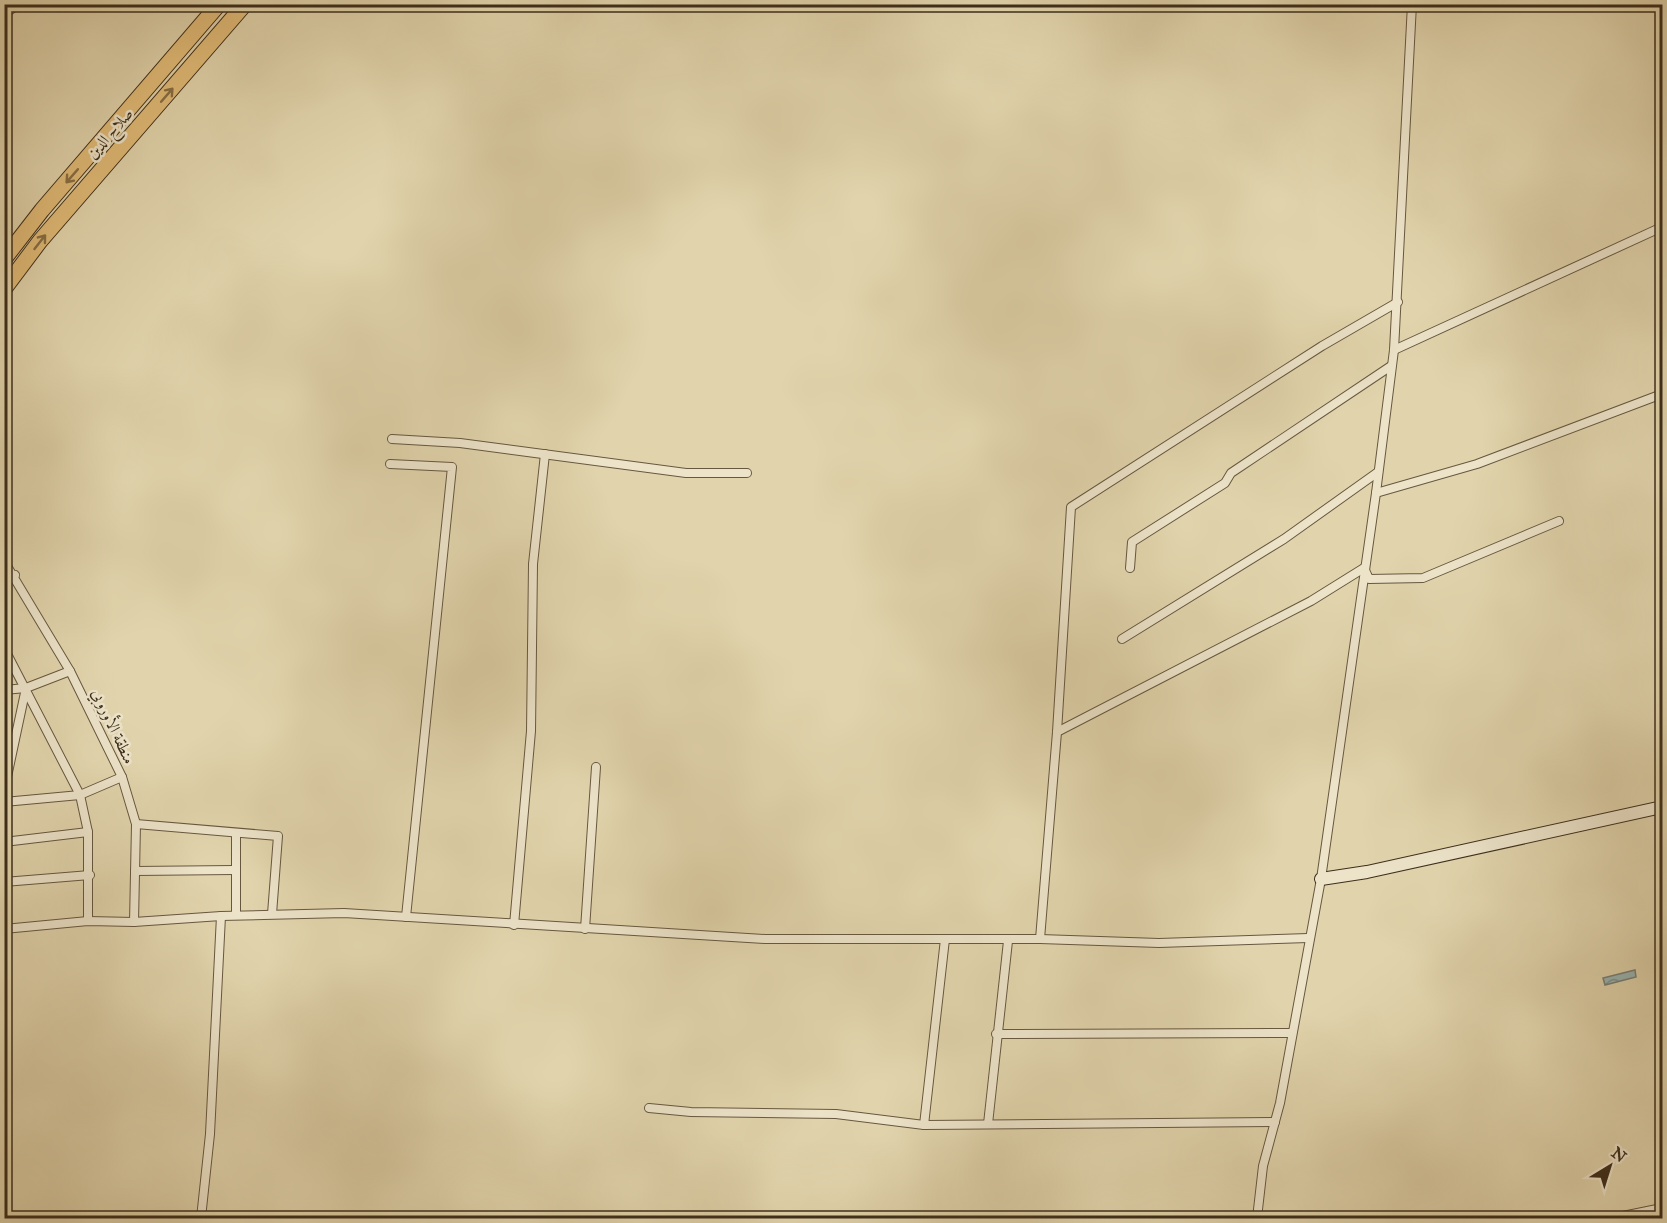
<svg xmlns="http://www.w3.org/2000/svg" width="1667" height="1223" font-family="'IM FELL Great Primer',Amiri,serif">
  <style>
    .water { fill: url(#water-waves); stroke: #747f77; stroke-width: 1.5 }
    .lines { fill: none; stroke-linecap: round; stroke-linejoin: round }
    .street-casing { stroke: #66583f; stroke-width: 10 }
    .secondary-casing { stroke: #3d2e1b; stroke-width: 14 }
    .highway-casing { stroke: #3d2e1b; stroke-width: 17 }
    .street { stroke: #ece3c9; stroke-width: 8 }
    .secondary { stroke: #ece3c9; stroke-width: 12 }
    .highway { stroke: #e0ba76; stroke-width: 15 }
    .oneway { stroke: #866d44 }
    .labels { text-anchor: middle; stroke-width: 5; stroke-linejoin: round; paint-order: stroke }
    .street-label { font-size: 16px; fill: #3d2e1b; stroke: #ece3c9 }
  </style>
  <defs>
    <pattern id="water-waves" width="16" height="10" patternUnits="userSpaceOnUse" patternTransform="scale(1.5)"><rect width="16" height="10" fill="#98b5b4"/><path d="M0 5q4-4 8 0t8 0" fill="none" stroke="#7d9492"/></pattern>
  </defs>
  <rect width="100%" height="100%" fill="#e1d4ac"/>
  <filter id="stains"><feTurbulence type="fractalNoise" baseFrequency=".00333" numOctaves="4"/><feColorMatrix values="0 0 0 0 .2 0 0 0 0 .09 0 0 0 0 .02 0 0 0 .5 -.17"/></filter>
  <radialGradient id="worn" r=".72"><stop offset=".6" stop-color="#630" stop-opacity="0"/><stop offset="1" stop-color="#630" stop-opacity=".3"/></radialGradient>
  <path class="water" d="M1635 970 1636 977 1605 985 1603 978Z"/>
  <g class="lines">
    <defs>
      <g id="street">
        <path d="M4 14 19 4"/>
        <path d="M1394 350 1662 227"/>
        <path d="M392 439 460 443 686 473H747"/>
        <path d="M390 464 452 467 406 917"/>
        <path d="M1376 493 1477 464 1662 394"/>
        <path d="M4 561 70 671 122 777 136 824 134 922"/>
        <path d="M1130 568 1132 542 1225 483 1231 473 1391 366"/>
        <path d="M4 582 15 575"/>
        <path d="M1122 639 1284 539 1378 472"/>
        <path d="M4 648 80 795 88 832V921"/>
        <path d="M4 690 26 688"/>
        <path d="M1057 732 1311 601 1364 568 1369 579 1423 578 1559 521"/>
        <path d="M4 791 26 688 70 671"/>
        <path d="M4 802 80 795 122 777"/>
        <path d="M136 824 278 836 272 914"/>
        <path d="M236 833V915"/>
        <path d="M4 842 88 832"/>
        <path d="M135 871 234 870"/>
        <path d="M4 882 90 875"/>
        <path d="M514 925 531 731 533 564 545 454"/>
        <path d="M4 929 88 921 134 922 221 916 344 913 765 939H1040L1159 943 1308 938"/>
        <path d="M585 929 596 767"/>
        <path d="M1040 939 1057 732 1071 507 1322 346 1398 302"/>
        <path d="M996 1034 1292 1033"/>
        <path d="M649 1108 691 1112 836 1114 924 1125 1275 1122"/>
        <path d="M988 1124 1008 941"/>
        <path d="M924 1125 945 939"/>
        <path d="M201 1218 210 1134 221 916"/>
        <path d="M1257 1218 1263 1166 1280 1103 1321 879 1376 493 1394 350 1412 4"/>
        <path d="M1613 1218 1662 1208"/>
      </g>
      <path id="secondary" d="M1321 879 1367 872 1662 807"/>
      <g id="highway">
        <path d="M4 259 42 210 219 4"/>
        <path d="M4 289 40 241 245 4"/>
      </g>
    </defs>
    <use href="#street" class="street-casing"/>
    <use href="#secondary" class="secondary-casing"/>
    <use href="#highway" class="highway-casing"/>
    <use href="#street" class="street"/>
    <use href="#secondary" class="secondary"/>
    <use href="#highway" class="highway"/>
  </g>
  <defs><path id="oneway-shaft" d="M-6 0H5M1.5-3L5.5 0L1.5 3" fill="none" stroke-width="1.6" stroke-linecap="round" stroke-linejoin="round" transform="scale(1.5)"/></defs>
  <g class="oneway">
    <use href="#oneway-shaft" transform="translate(167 95) rotate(-49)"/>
    <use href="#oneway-shaft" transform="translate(72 176) rotate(131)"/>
    <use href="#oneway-shaft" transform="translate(40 242) rotate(-52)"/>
  </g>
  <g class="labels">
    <g class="street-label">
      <text transform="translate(109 133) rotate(-49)" y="6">صلاح الدين</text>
      <text transform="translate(114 726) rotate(65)" y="6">منطقة الأوروبي</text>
    </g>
  </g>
  <rect width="1667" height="1223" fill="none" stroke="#e1d4ac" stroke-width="24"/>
  <rect x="6" y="6" width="1655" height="1211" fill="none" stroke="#3d2e1b" stroke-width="3"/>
  <rect x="12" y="12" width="1643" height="1199" fill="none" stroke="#3d2e1b" stroke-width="1.5"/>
  <g transform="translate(1610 1166) rotate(38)" stroke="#ece3c9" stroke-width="4.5" paint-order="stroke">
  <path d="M0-4.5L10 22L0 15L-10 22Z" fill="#3d2e1b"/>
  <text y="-9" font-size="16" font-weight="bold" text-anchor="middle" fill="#3d2e1b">N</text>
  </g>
  <rect width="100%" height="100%" filter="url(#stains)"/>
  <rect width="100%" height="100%" fill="url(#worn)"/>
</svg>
